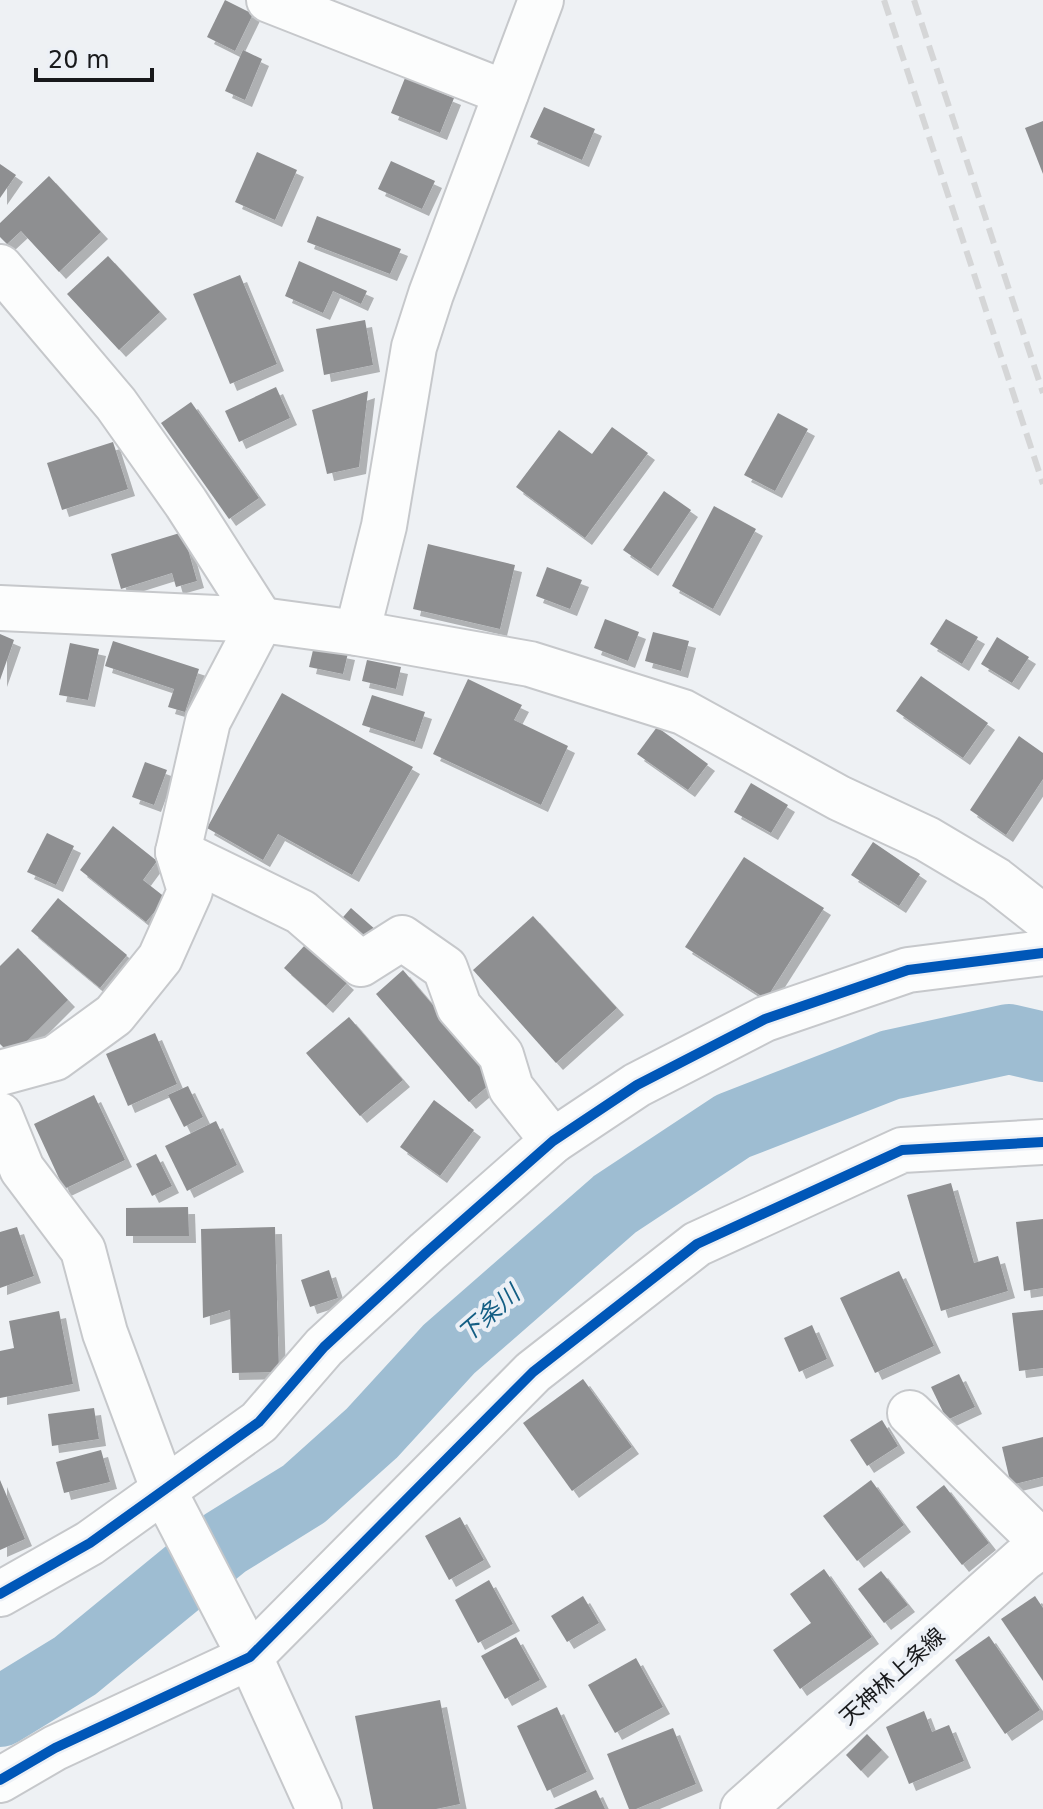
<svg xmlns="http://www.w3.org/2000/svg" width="1043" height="1809" font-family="'DejaVu Sans','Noto Sans JP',sans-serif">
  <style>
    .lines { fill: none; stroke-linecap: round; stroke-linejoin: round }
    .river { stroke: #9ebdd2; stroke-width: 70 }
    .building { fill: #8e8f91; filter: url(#shadow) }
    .minor-casing { stroke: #c6c8cb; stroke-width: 48 }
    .major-casing { stroke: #c6c8cb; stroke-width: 48 }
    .minor { stroke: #fcfdfd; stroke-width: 44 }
    .major { stroke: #fcfdfd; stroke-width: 44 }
    .rail { stroke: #d5d6d7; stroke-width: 6; stroke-dasharray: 16 8; stroke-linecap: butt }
    .cycleway-casing { stroke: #ecf0f6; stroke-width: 15 }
    .cycleway { stroke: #0057b8; stroke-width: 10 }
    .labels { text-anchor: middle; stroke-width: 8; stroke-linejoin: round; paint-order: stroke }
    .street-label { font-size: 22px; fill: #18191b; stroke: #ecf0f6 }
    .water-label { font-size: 24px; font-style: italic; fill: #145e84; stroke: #ecf0f6 }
  </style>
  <defs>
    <filter id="shadow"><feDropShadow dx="7" dy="7" stdDeviation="0" flood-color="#0004"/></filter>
  </defs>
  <rect width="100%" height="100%" fill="#eef1f4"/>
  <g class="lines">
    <path class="river" d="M0 1712 75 1666 225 1543 304 1494 372 1433 449 1349 615 1204 733 1126 890 1065 1009 1039 1043 1047"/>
  </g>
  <g class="building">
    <path d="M225 0 253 14 235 51 207 37Z"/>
    <path d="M243 50 262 59 245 100 225 91Z"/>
    <path d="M405 78 454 98 440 133 391 113Z"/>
    <path d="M544 107 595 129 582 160 530 137Z"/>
    <path d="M1043 121V174L1025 128Z"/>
    <path d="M257 152 297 170 275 220 235 202Z"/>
    <path d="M391 161 435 181 422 209 378 189Z"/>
    <path d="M0 164 16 175 0 198Z"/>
    <path d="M49 176 101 232 59 272 21 231 7 244 0 237V223Z"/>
    <path d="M317 216 401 249 390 274 307 242Z"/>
    <path d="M108 256 160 312 119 350 67 294Z"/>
    <path d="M299 261 367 291 361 304 333 291 323 313 285 296Z"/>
    <path d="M240 275 277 364 230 384 193 294Z"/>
    <path d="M365 320 373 365 324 375 316 329Z"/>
    <path d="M276 387 290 418 239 442 225 411Z"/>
    <path d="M368 391 359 467 327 474 312 410Z"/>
    <path d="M191 402 259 498 229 519 161 423Z"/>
    <path d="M778 413 808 429 775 491 744 475Z"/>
    <path d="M612 427 648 453 585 538 516 487 559 430 592 454Z"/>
    <path d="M113 442 128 489 62 510 47 463Z"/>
    <path d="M664 491 691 510 651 569 623 550Z"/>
    <path d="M714 506 756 529 713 609 672 586Z"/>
    <path d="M183 532 197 581 176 587 172 573 121 589 111 554Z"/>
    <path d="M428 544 515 565 500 629 413 609Z"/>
    <path d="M547 567 582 580 570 609 536 596Z"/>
    <path d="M605 619 639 632 628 661 594 648Z"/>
    <path d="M946 619 978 637 962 664 930 644Z"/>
    <path d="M653 632 689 641 681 671 645 661Z"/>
    <path d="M0 634 14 640 0 680Z"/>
    <path d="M997 637 1029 657 1012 683 981 664Z"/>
    <path d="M113 641 199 669 185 712 168 707 174 689 105 666Z"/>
    <path d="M70 643 99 649 88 700 59 695Z"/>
    <path d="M314 646 348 653 343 674 309 667Z"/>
    <path d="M367 660 401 667 396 689 362 681Z"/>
    <path d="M921 676 988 723 963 758 896 711Z"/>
    <path d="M468 679 522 705 514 720 568 746 541 805 433 754Z"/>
    <path d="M282 693 413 767 352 875 278 834 263 860 207 828Z"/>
    <path d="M372 695 425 712 415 742 362 725Z"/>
    <path d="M657 727 708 764 688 790 637 754Z"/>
    <path d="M1019 736 1043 753V779L1006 835 970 810Z"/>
    <path d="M145 762 167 770 154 805 132 797Z"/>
    <path d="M751 783 788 805 771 833 734 812Z"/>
    <path d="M113 826 157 861 143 880 166 898 146 922 80 870Z"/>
    <path d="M47 833 74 846 56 885 27 872Z"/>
    <path d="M873 842 920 874 899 906 851 875Z"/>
    <path d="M744 857 824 908 766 999 685 947Z"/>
    <path d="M58 898 127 955 100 988 31 931Z"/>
    <path d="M351 908 377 931 363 947 337 924Z"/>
    <path d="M533 916 617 1008 556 1063 473 970Z"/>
    <path d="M305 945 347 983 326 1006 284 968Z"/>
    <path d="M18 948 68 1000 12 1056 0 1044V966Z"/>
    <path d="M403 970 496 1079 469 1102 376 994Z"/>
    <path d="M349 1017 403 1080 360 1116 306 1053Z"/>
    <path d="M155 1033 177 1084 128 1106 106 1054Z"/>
    <path d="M188 1086 203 1117 184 1127 168 1095Z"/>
    <path d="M94 1095 125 1160 64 1189 34 1124Z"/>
    <path d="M434 1100 474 1130 440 1176 400 1147Z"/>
    <path d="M216 1121 237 1165 187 1191 165 1146Z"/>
    <path d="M156 1154 172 1186 152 1196 136 1164Z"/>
    <path d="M951 1183 974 1263 998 1256 1008 1291 941 1311 907 1195Z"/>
    <path d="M188 1207 189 1236H126V1208Z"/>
    <path d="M1043 1219V1288L1024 1291 1016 1222Z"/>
    <path d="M17 1227 34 1276 0 1288V1232Z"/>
    <path d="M275 1227 279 1372 232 1373 230 1310 203 1318 201 1229Z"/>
    <path d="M329 1270 338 1298 310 1307 301 1280Z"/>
    <path d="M899 1271 934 1346 875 1373 840 1298Z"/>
    <path d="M1043 1310V1368L1019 1371 1012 1313Z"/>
    <path d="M59 1311 73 1384 0 1398V1351L14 1348 9 1321Z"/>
    <path d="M812 1325 827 1359 799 1372 784 1338Z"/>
    <path d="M959 1374 975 1407 947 1420 931 1387Z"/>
    <path d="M583 1379 632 1447 572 1491 523 1423Z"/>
    <path d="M94 1408 99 1439 52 1446 48 1414Z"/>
    <path d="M882 1420 898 1446 867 1466 850 1440Z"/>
    <path d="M1043 1437V1477L1011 1485 1002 1447Z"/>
    <path d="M101 1450 110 1482 64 1493 56 1462Z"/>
    <path d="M0 1480 25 1539 0 1550Z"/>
    <path d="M871 1480 904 1525 857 1561 823 1516Z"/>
    <path d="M944 1485 989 1543 962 1565 916 1507Z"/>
    <path d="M460 1517 484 1560 449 1580 425 1536Z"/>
    <path d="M824 1569 872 1637 800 1689 773 1650 811 1623 790 1594Z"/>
    <path d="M881 1571 908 1605 884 1623 858 1589Z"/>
    <path d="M489 1580 513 1624 478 1643 455 1600Z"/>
    <path d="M583 1596 599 1623 567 1642 551 1616Z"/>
    <path d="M1035 1596 1043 1608V1681L1001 1619Z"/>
    <path d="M989 1636 1040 1710 1005 1734 955 1660Z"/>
    <path d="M516 1637 540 1680 505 1699 481 1656Z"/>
    <path d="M636 1658 663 1707 615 1733 588 1685Z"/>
    <path d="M440 1700 460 1804 436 1809H373L355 1716Z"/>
    <path d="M557 1707 587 1772 547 1791 517 1726Z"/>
    <path d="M924 1711 932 1732 949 1725 964 1761 909 1784 886 1727Z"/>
    <path d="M673 1728 696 1784 636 1809H629L607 1754Z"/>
    <path d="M867 1734 882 1750 861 1771 846 1755Z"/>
    <path d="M596 1790 605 1809H554Z"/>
  </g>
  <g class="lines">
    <defs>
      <g id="minor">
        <path d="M269 0 506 93"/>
        <path d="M0 267 116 404 186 503 261 620"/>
        <path d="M0 608 261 620 357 633 530 664 683 712 839 798 927 839 996 880 1043 917"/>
        <path d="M357 633 384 526 414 347 431 294 541 0"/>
        <path d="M178 852 301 912 361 964 402 938 445 968 459 1007 501 1055 511 1088 553 1141"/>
        <path d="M0 1073 55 1058 114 1015 160 958 190 891 178 852 208 721 261 620"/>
        <path d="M0 1115 22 1169 83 1250 105 1333 164 1491 250 1657 319 1809"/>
        <path d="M910 1413 1043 1543"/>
        <path d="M0 1594 90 1543 259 1422 324 1347 427 1252 553 1141 637 1085 765 1019 908 970 1043 953"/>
        <path d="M0 1780 55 1748 250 1657 533 1372 697 1244 902 1150 1043 1142"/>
      </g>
      <path id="major" d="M743 1809 1023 1559 1043 1545"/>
    </defs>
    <use href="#minor" class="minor-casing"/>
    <use href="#major" class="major-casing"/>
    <use href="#minor" class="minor"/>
    <use href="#major" class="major"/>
    <g class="rail">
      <path d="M884 0 1043 484"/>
      <path d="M914 0 1043 393"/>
    </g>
    <defs>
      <g id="cycleway">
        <path d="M0 1594 90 1543 259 1422 324 1347 427 1252 553 1141 637 1085 765 1019 908 970 1043 953"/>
        <path d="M0 1780 55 1748 250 1657 533 1372 697 1244 902 1150 1043 1142"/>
      </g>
    </defs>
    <use href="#cycleway" class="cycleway-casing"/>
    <use href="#cycleway" class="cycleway"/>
  </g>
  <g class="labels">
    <g class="street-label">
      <text transform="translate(892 1676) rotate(-42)" y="8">天神林上条線</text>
    </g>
    <g class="water-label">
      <text transform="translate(489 1314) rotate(-41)" y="8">下条川</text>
    </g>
  </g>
  <path d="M36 68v12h116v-12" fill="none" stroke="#18191b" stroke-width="4"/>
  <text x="48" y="68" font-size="24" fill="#18191b" stroke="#ecf0f6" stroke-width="6" paint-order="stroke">20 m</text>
</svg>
